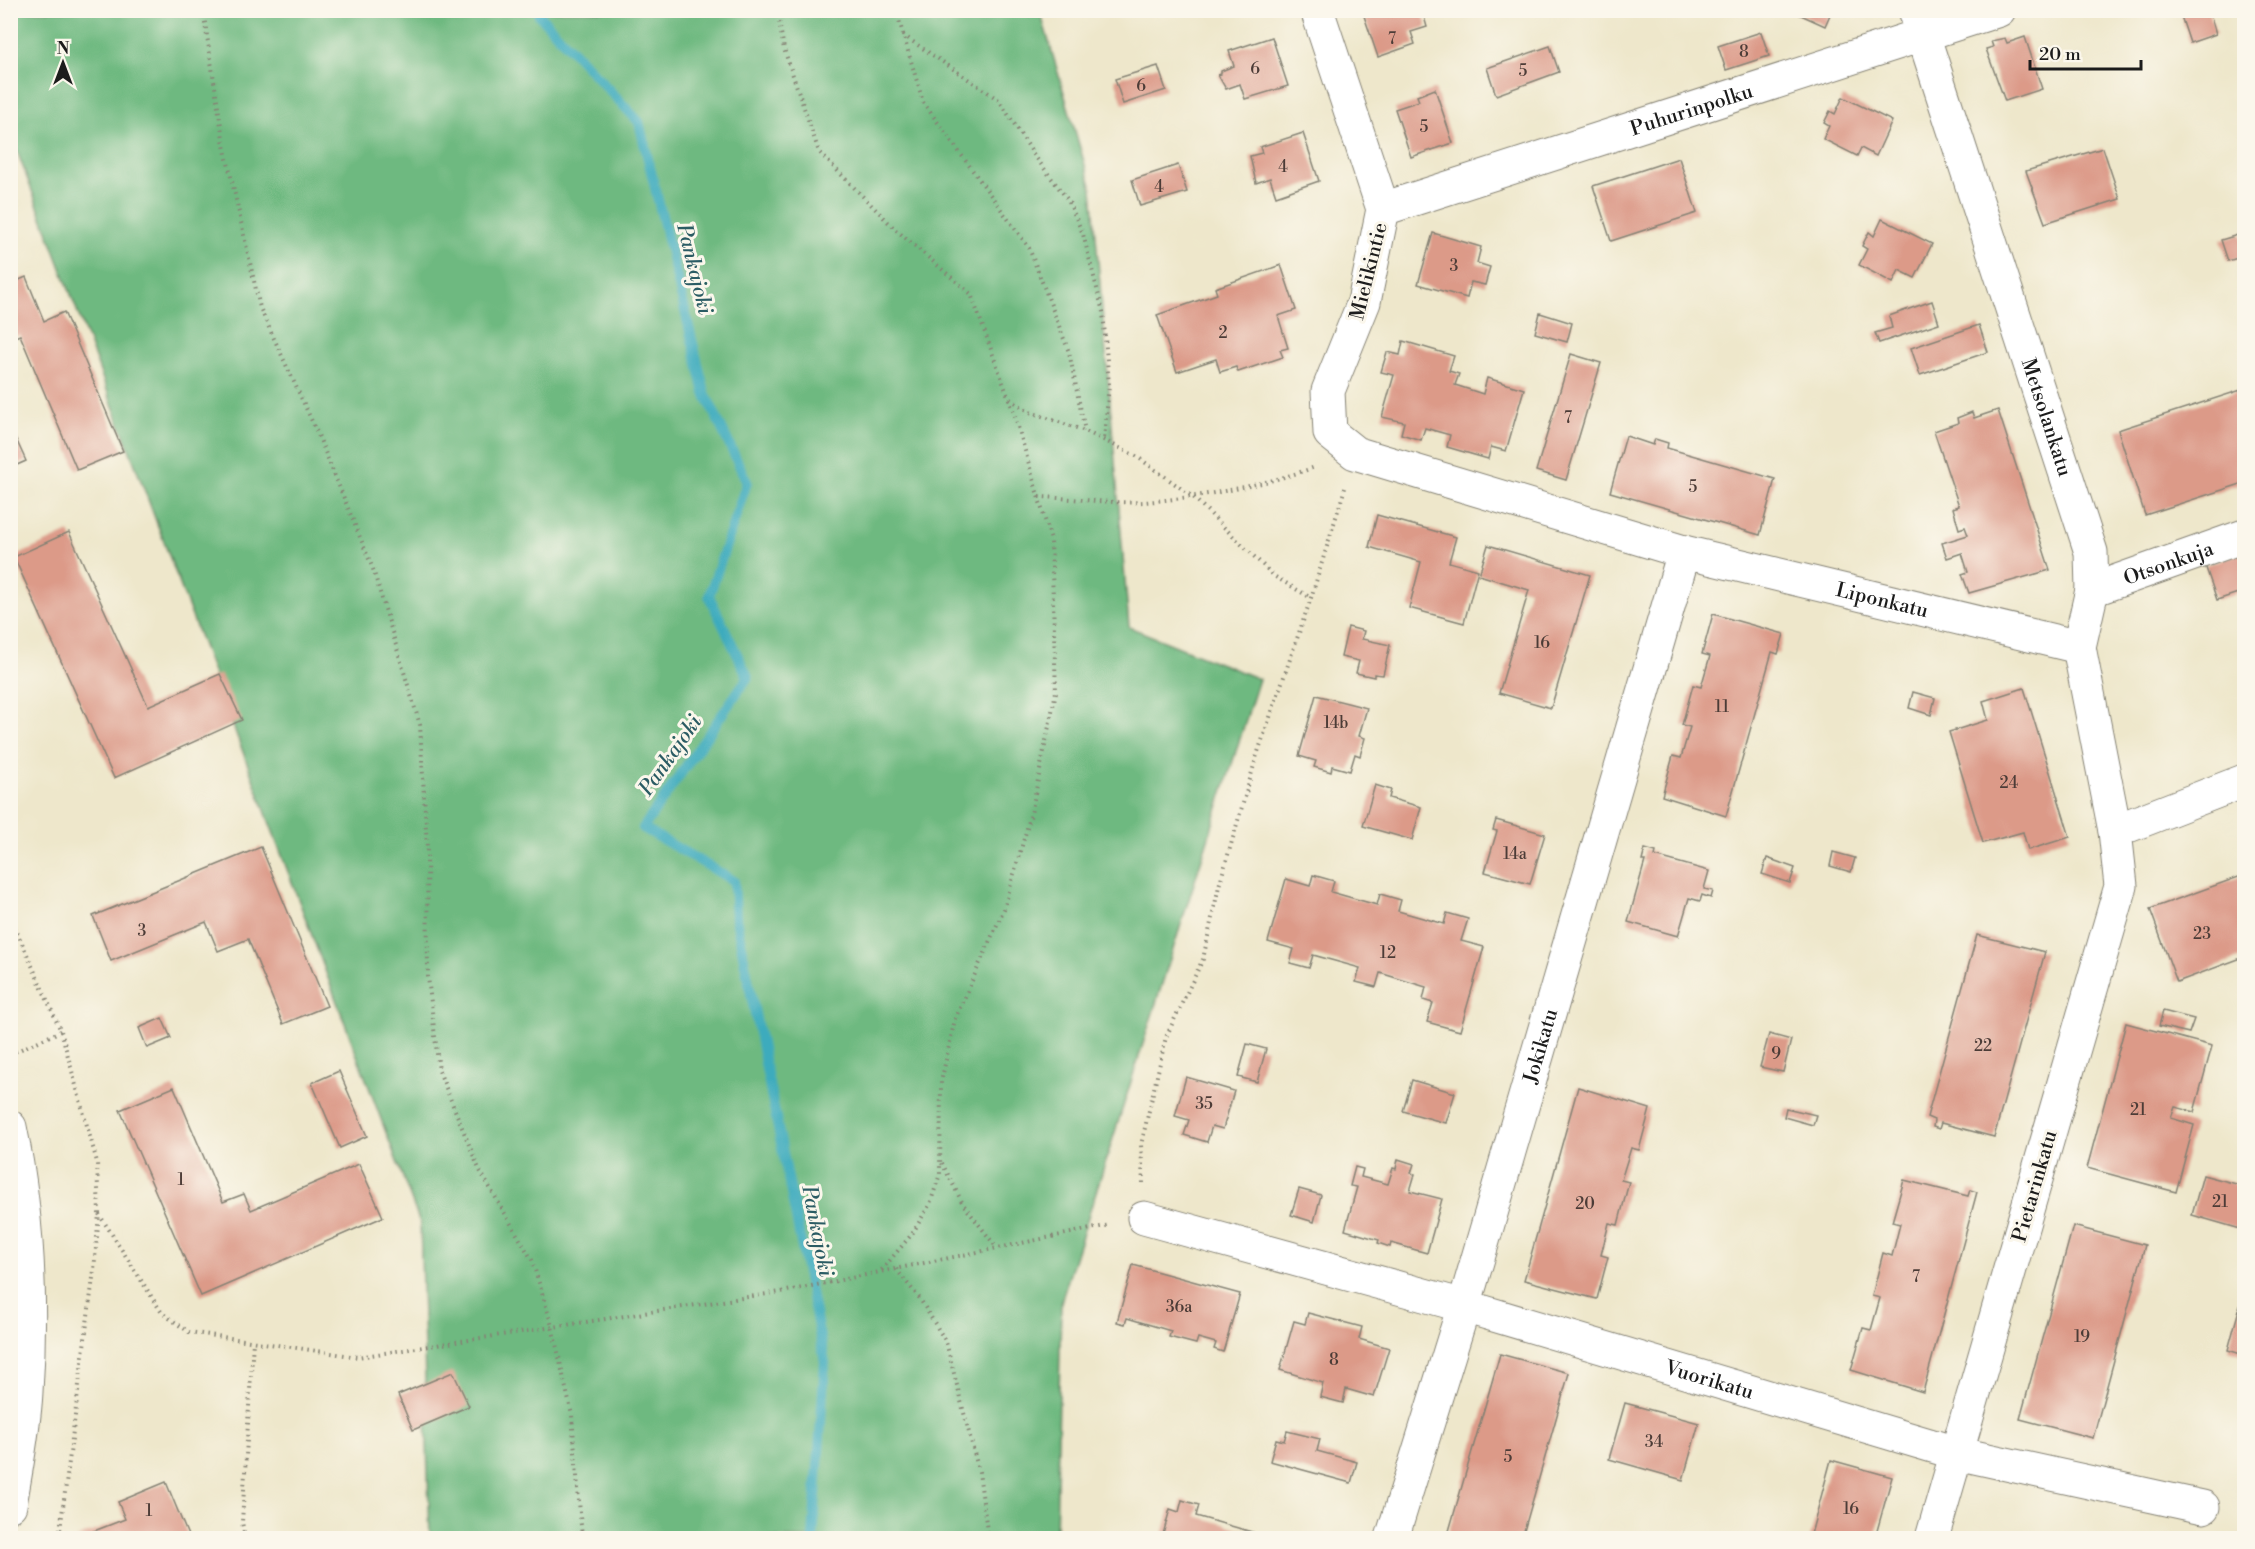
<svg xmlns="http://www.w3.org/2000/svg" width="2255" height="1549" font-family="'Libre Bodoni',serif">
  <style>
    .forest { fill: #6eb980; stroke: #456a4e; stroke-width: 1.5 }
    .lines { fill: none; stroke-linecap: round; stroke-linejoin: round }
    .stream { stroke: #3eabbd; stroke-width: 10 }
    .building { fill: #dc9a88 }
    .minor-casing { stroke: #858274; stroke-width: 35 }
    .tertiary-casing { stroke: #858274; stroke-width: 35 }
    .path { stroke: #858274; stroke-width: 4; stroke-dasharray: 1.5 4.5; stroke-linecap: butt }
    .minor { stroke: #fff; stroke-width: 33 }
    .tertiary { stroke: #fff; stroke-width: 33 }
    .labels { text-anchor: middle; stroke-width: 6; stroke-linejoin: round; paint-order: stroke }
    .number-label { font-size: 16px; fill: #4c3c37 }
    .street-label { font-size: 20px; fill: #1c1c1c; stroke: #fbf7ec }
    .water-label { font-size: 21px; font-style: italic; fill: #2b5c64; stroke: #fbf7ec }
  </style>
  <rect width="100%" height="100%" fill="#fbf7ec"/>
  <filter id="ink" filterUnits="userSpaceOnUse"><feTurbulence type="fractalNoise" baseFrequency=".0167" numOctaves="2"/><feDisplacementMap in="SourceGraphic" scale="12" xChannelSelector="R" yChannelSelector="G"/><feConvolveMatrix kernelMatrix="1 2 1 2 8 2 1 2 1" color-interpolation-filters="sRGB"/></filter>
  <filter id="wash" filterUnits="userSpaceOnUse"><feTurbulence type="fractalNoise" baseFrequency=".008" numOctaves="4" result="noise"/><feDisplacementMap in="SourceGraphic" scale="24" xChannelSelector="R" yChannelSelector="G"/><feGaussianBlur stdDeviation="1.35" result="paint"/><feColorMatrix in="noise" values="0 0 0 0 0 0 0 0 0 0 0 0 0 0 0 0 0 1.4 0 .05"/><feComposite in="paint" operator="in"/></filter>
  <g filter="url(#wash)">
    <rect width="100%" height="100%" fill="#eee7cb"/>
    <path class="forest" d="M11 11H1040L1092 189 1129 627 1259 679 1061 1302 1056 1538H430L420 1223 11 135Z"/>
    <g class="lines">
      <path class="stream" d="M541 10 539 15 639 122 705 393 747 482 709 596 748 677 643 828 734 881 736 919 825 1362 813 1538"/>
    </g>
    <g id="blocks">
      <g class="building">
        <path d="M1362 10H1422L1427 27 1411 32 1415 44 1378 57Z"/>
        <path d="M1790 10H1832L1825 26Z"/>
        <path d="M2179 10H2209L2216 34 2190 43Z"/>
        <path d="M1761 32 1769 56 1726 70 1718 46Z"/>
        <path d="M1272 37 1288 86 1245 99 1240 84 1226 89 1218 75 1221 74V71L1234 66 1229 51Z"/>
        <path d="M2025 37 2042 89 2005 101 1986 49 1993 47 1991 41 2005 38 2007 43Z"/>
        <path d="M1550 46 1559 72 1496 95 1487 68Z"/>
        <path d="M1158 66 1166 90 1123 104 1115 79Z"/>
        <path d="M1435 89 1453 143 1411 157 1395 109 1419 101 1417 96Z"/>
        <path d="M1843 97 1892 121 1876 156 1861 148 1857 156 1823 139 1829 126 1824 123 1830 111 1835 114Z"/>
        <path d="M1303 133 1319 181 1276 196 1270 178 1256 183 1250 156 1262 153 1260 147Z"/>
        <path d="M2103 148 2120 199 2045 223 2026 171Z"/>
        <path d="M1679 158 1697 213 1611 241 1593 186Z"/>
        <path d="M1178 165 1187 192 1140 206 1132 180Z"/>
        <path d="M1882 219 1932 244 1915 278 1899 270 1893 283 1859 265 1867 249 1862 246 1869 232 1874 236Z"/>
        <path d="M1433 233 1481 247 1477 263 1490 267 1485 285 1471 282 1467 298 1418 284Z"/>
        <path d="M2241 234 2244 246V256L2228 261 2221 240Z"/>
        <path d="M1281 265 1296 310 1278 316 1288 348 1280 350 1283 357 1238 372 1236 367 1220 372 1216 359 1177 372 1157 315 1217 294 1215 288Z"/>
        <path d="M26 277 44 321 64 312 123 451 77 470 20 335 10 339V284Z"/>
        <path d="M1932 301 1939 323 1879 343 1875 333 1892 328 1889 316Z"/>
        <path d="M1540 313 1572 323 1567 342 1535 333Z"/>
        <path d="M1979 325 1988 352 1920 375 1911 348Z"/>
        <path d="M1403 341 1454 356 1449 371 1459 374 1455 385 1483 394 1487 378 1524 389 1506 451 1491 447 1488 459 1447 447 1450 435 1425 428 1421 440 1401 434 1404 422 1382 417 1394 375 1381 372 1387 352 1400 355Z"/>
        <path d="M1571 354 1601 363 1566 480 1536 471Z"/>
        <path d="M2244 389V483L2145 515 2118 430Z"/>
        <path d="M1998 410 2050 570 1969 593 1962 574 1968 572 1962 553 1947 558 1942 543 1968 535 1965 527 1959 529 1953 508 1959 506 1934 431 1958 423 1957 418 1972 412 1974 418Z"/>
        <path d="M10 426 26 461 10 468Z"/>
        <path d="M1626 436 1653 445 1655 439 1668 443 1667 448 1775 479 1760 535 1610 492Z"/>
        <path d="M1377 515 1456 537 1449 562 1478 570 1464 623 1409 608 1421 562 1369 547Z"/>
        <path d="M69 532 148 706 220 674 242 720 114 778 14 557Z"/>
        <path d="M1488 545 1590 575 1551 708 1499 693 1529 590 1479 575Z"/>
        <path d="M2244 552V591L2217 600 2205 565Z"/>
        <path d="M1713 614 1784 634 1778 654 1772 652 1726 816 1662 796 1673 756 1681 758 1690 727 1682 725 1693 685 1701 687 1710 656 1702 654Z"/>
        <path d="M1348 627 1364 631 1362 639 1390 645 1383 675 1374 674V677L1356 673 1359 661 1341 657Z"/>
        <path d="M2024 688 2070 837 2028 850 2023 832 1983 843 1949 732 1988 720 1983 701Z"/>
        <path d="M1913 692 1935 698 1931 715 1909 708Z"/>
        <path d="M1316 695 1367 708 1359 736 1365 738 1360 756 1355 754 1350 771 1332 766 1331 772 1314 767 1316 761 1299 756Z"/>
        <path d="M1375 785 1391 790 1389 798 1421 807 1412 840 1363 826Z"/>
        <path d="M1496 820 1545 834 1530 884 1485 872 1497 831 1493 830Z"/>
        <path d="M261 847 327 1006 283 1024 248 939 218 951 206 922 111 961 93 916Z"/>
        <path d="M1645 849 1656 852 1655 856 1709 871 1704 889 1713 891 1711 898 1702 895 1700 901 1689 898 1678 936 1628 922 1645 861H1642Z"/>
        <path d="M1833 852 1855 858 1851 872 1830 866Z"/>
        <path d="M1767 858 1795 868 1790 883 1762 874Z"/>
        <path d="M1313 875 1334 881 1331 892 1377 905 1380 894 1401 900 1398 911 1444 924 1447 913 1468 919 1461 941 1484 947 1460 1031 1427 1022 1433 1003 1423 1000 1426 987 1380 973 1376 987 1356 982 1360 968 1313 955 1309 968 1290 963 1294 949 1268 942 1286 879 1310 886Z"/>
        <path d="M2244 875V957L2177 982 2150 909Z"/>
        <path d="M1977 935 2045 952 1994 1137 1941 1123 1939 1129 1933 1127 1934 1120 1927 1117Z"/>
        <path d="M2163 1011 2194 1019 2189 1033 2159 1026Z"/>
        <path d="M162 1018 171 1038 147 1048 139 1028Z"/>
        <path d="M2126 1023 2212 1046 2194 1112 2175 1107 2171 1118 2194 1125 2176 1192 2087 1168Z"/>
        <path d="M1769 1034 1791 1040 1783 1072 1760 1067Z"/>
        <path d="M1247 1044 1266 1049 1257 1082 1238 1077Z"/>
        <path d="M339 1071 367 1136 340 1148 312 1083Z"/>
        <path d="M1186 1077 1234 1091 1223 1129 1212 1126 1207 1142 1184 1135 1189 1120 1175 1116Z"/>
        <path d="M1412 1080 1455 1093 1446 1123 1403 1111Z"/>
        <path d="M174 1087 223 1202 244 1194 251 1210 359 1164 383 1217 201 1296 120 1110Z"/>
        <path d="M1578 1087 1650 1109 1639 1150 1631 1148 1621 1180 1629 1182 1618 1225 1609 1223 1601 1255 1608 1257 1597 1299 1524 1280Z"/>
        <path d="M1786 1108 1816 1115 1813 1125 1784 1117Z"/>
        <path d="M1398 1159 1414 1164 1411 1173 1415 1174 1410 1191 1442 1199 1427 1253 1391 1243 1390 1247 1378 1243 1379 1240 1345 1230 1357 1187 1350 1186 1355 1167 1363 1169 1361 1177 1388 1184 1393 1168 1396 1169Z"/>
        <path d="M2203 1175 2244 1186V1230L2192 1215Z"/>
        <path d="M1904 1180 1968 1196 1970 1190 1977 1192 1923 1392 1851 1370 1863 1328 1871 1330 1880 1298 1872 1296 1883 1253 1892 1256 1900 1224 1892 1222Z"/>
        <path d="M1299 1189 1321 1195 1314 1222 1291 1215Z"/>
        <path d="M2073 1226 2145 1245 2093 1438 2020 1419Z"/>
        <path d="M1133 1265 1240 1294 1223 1352 1214 1349 1216 1343 1198 1338 1196 1344 1169 1337 1171 1331 1127 1318 1125 1324 1117 1322Z"/>
        <path d="M2244 1291V1355L2228 1350Z"/>
        <path d="M1308 1313 1362 1327 1359 1339 1389 1348 1374 1397 1346 1389 1343 1403 1320 1397 1323 1383 1280 1370 1294 1321 1305 1324Z"/>
        <path d="M1500 1354 1569 1373 1522 1538H1447Z"/>
        <path d="M453 1372 469 1406 413 1430 398 1395Z"/>
        <path d="M1625 1403 1699 1423 1683 1480 1609 1459Z"/>
        <path d="M1287 1431 1320 1439 1317 1451 1357 1462 1351 1483 1270 1461 1276 1439 1284 1441Z"/>
        <path d="M1831 1460 1892 1477 1875 1538H1810Z"/>
        <path d="M166 1482 189 1538H76L125 1519 118 1502Z"/>
        <path d="M1182 1500 1199 1505 1196 1516 1273 1538H1162L1170 1509 1179 1512Z"/>
      </g>
    </g>
  </g>
  <g filter="url(#ink)">
    <use href="#blocks" fill-opacity="0" stroke="#858274" stroke-width="1.5"/>
    <g class="lines">
      <defs>
        <g id="minor">
          <path id="s1" d="M1317 10 1383 209 1364 302 1328 391 1330 433 1355 453 1684 552 2079 647"/>
          <path id="s2" d="M1915 10 2091 552 2092 590 2079 647 2115 831 2121 886 1932 1538"/>
          <path id="s3" d="M1383 209 1999 10"/>
          <path id="s4" d="M2092 590 2244 536"/>
          <path d="M2115 831 2244 781"/>
          <path id="s5" d="M1144 1218 1464 1306 1956 1453 2203 1507"/>
          <path id="s6" d="M1392 1538 1464 1306 1684 552"/>
        </g>
        <path id="tertiary" d="M10 1127C28 1213 32 1304 26 1392 24 1430 16 1468 10 1505"/>
      </defs>
      <use href="#minor" class="minor-casing"/>
      <use href="#tertiary" class="tertiary-casing"/>
      <g class="path">
        <path d="M203 10 224 145 260 308 316 430 373 569 420 725 427 847 428 977 439 1071 479 1169 532 1260 552 1326 572 1415 582 1538"/>
        <path d="M777 10 784 49 819 152 895 229 971 294 1014 413 1051 540 1056 692 1031 814 1004 909 955 1019 941 1082 940 1174 930 1204 912 1234 880 1272"/>
        <path d="M896 10 923 102 1029 248 1069 352 1085 431"/>
        <path d="M903 35 999 100 1034 155 1068 200 1083 234 1103 312 1109 385 1104 440"/>
        <path d="M1010 399 1030 412 1085 431 1136 456 1192 496 1274 576 1311 598"/>
        <path d="M1039 497C1072 498 1112 504 1144 502 1197 498 1266 485 1315 467"/>
        <path d="M10 916 61 1031 97 1162 99 1214 94 1270 59 1538"/>
        <path d="M10 1054 61 1031"/>
        <path d="M942 1163 963 1204 997 1248"/>
        <path d="M1143 1183 1141 1145 1166 1037 1203 959 1219 886 1257 755 1311 598 1345 488"/>
        <path d="M99 1214 162 1313 189 1332 358 1357 787 1291 1110 1225"/>
        <path d="M896 1269 920 1299 946 1342 979 1472 988 1538"/>
        <path d="M245 1538 242 1522 253 1341"/>
      </g>
      <use href="#minor" class="minor"/>
      <use href="#tertiary" class="tertiary"/>
    </g>
  </g>
  <g class="labels">
    <g class="number-label">
      <text x="1392" y="44">7</text>
      <text x="1744" y="57">8</text>
      <text x="1255" y="74">6</text>
      <text x="1523" y="76">5</text>
      <text x="1141" y="91">6</text>
      <text x="1424" y="132">5</text>
      <text x="1283" y="172">4</text>
      <text x="1159" y="192">4</text>
      <text x="1454" y="271">3</text>
      <text x="1223" y="338">2</text>
      <text x="1568" y="423">7</text>
      <text x="1693" y="492">5</text>
      <text x="1542" y="648">16</text>
      <text x="1722" y="712">11</text>
      <text x="1336" y="728">14b</text>
      <text x="2009" y="788">24</text>
      <text x="1515" y="859">14a</text>
      <text x="142" y="936">3</text>
      <text x="2202" y="939">23</text>
      <text x="1388" y="958">12</text>
      <text x="1983" y="1051">22</text>
      <text x="1776" y="1059">9</text>
      <text x="1204" y="1109">35</text>
      <text x="2138" y="1115">21</text>
      <text x="181" y="1185">1</text>
      <text x="2220" y="1207">21</text>
      <text x="1585" y="1209">20</text>
      <text x="1916" y="1282">7</text>
      <text x="1179" y="1312">36a</text>
      <text x="2082" y="1342">19</text>
      <text x="1334" y="1365">8</text>
      <text x="1654" y="1447">34</text>
      <text x="1508" y="1462">5</text>
      <text x="1851" y="1514">16</text>
      <text x="149" y="1516">1</text>
    </g>
    <g class="street-label">
      <text dy="7" stroke="none"><textPath href="#s3" startOffset="324">Puhurinpolku</textPath></text>
      <text transform="translate(1368 271) rotate(-76)" y="7">Mielikintie</text>
      <text dy="7" stroke="none"><textPath href="#s2" startOffset="428">Metsolankatu</textPath></text>
      <text dy="7" stroke="none"><textPath href="#s4" startOffset="81">Otsonkuja</textPath></text>
      <text dy="7" stroke="none"><textPath href="#s1" startOffset="1022">Liponkatu</textPath></text>
      <text dy="7" stroke="none"><textPath href="#s6" startOffset="514">Jokikatu</textPath></text>
      <text transform="translate(2034 1186) rotate(-74)" y="7">Pietarinkatu</text>
      <text dy="7" stroke="none"><textPath href="#s5" startOffset="588">Vuorikatu</textPath></text>
    </g>
    <g class="water-label">
      <text transform="translate(695 269) rotate(76)" y="7">Pankajoki</text>
      <text transform="translate(670 755) rotate(-55)" y="7">Pankajoki</text>
      <text transform="translate(818 1231) rotate(79)" y="7">Pankajoki</text>
    </g>
  </g>
  <rect width="2255" height="1549" fill="none" stroke="#fbf7ec" stroke-width="36"/>
  <g transform="translate(63 63)" stroke="#fbf7ec" stroke-width="4.5" paint-order="stroke">
  <path d="M0-4.5L10 22L0 15L-10 22Z" fill="#1c1c1c"/>
  <text y="-9" font-size="16" font-weight="bold" text-anchor="middle" fill="#1c1c1c">N</text>
  </g>
  <path d="M2030 60v9h111v-9" fill="none" stroke="#1c1c1c" stroke-width="3"/>
  <text x="2039" y="60" font-size="18" fill="#1c1c1c" stroke="#fbf7ec" stroke-width="4.5" paint-order="stroke">20 m</text>
</svg>
